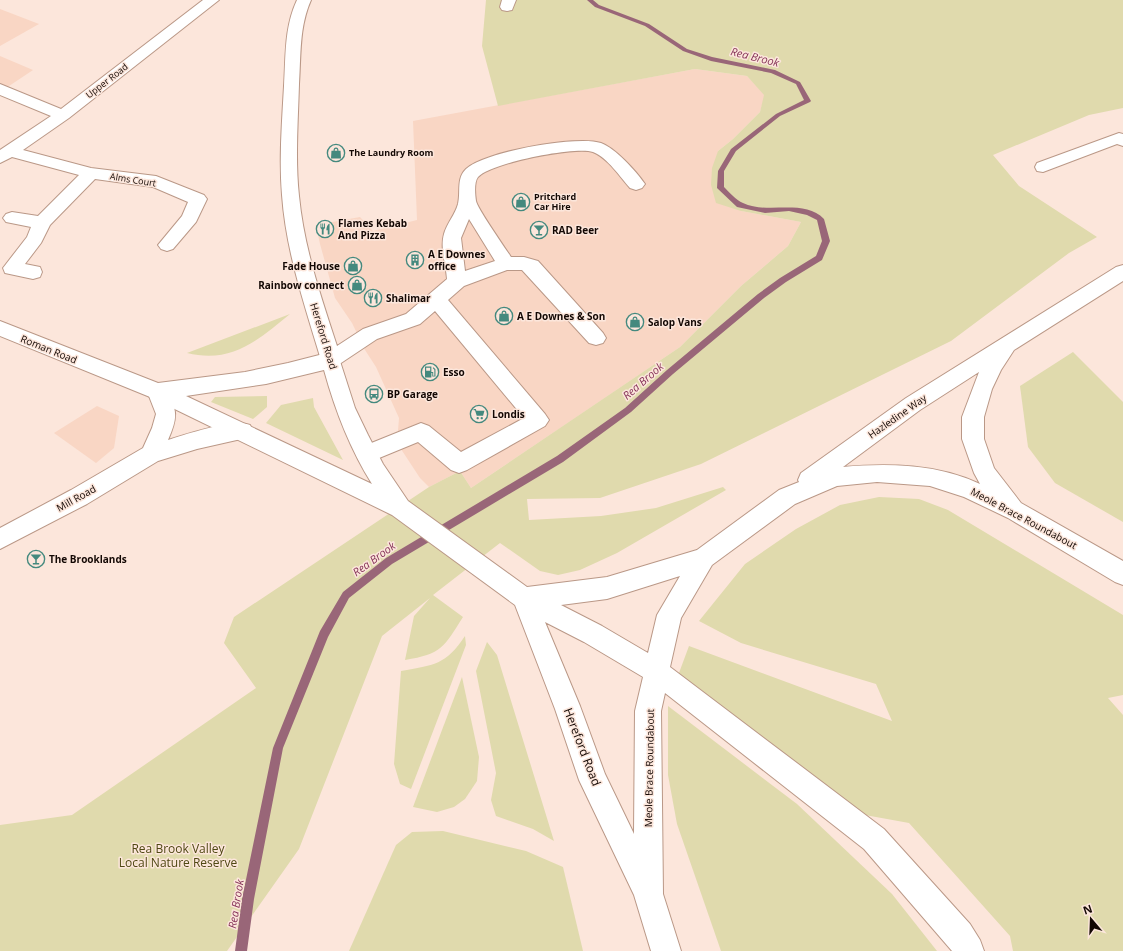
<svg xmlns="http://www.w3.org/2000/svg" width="1123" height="951" font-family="'Open Sans',sans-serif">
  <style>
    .built { fill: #f9d6c4 }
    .green { fill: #e0daad }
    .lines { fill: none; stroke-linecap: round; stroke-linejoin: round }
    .stream { fill: #996678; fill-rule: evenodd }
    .minor-casing { stroke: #ba9887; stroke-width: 2 }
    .major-casing { stroke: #ba9887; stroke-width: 2 }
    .minor { fill: #fff; fill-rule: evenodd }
    .major { fill: #fff; fill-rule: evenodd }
    .labels { text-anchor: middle; stroke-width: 3; stroke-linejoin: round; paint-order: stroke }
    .far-street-label { font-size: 9px; fill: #130804; stroke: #fce6db }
    .far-poi-label { font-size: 9px; font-weight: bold; fill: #130804; stroke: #fce6db; text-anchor: start }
    .poi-label { font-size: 10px; font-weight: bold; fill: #130804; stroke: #fce6db; text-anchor: start }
    .street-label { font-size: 10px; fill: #130804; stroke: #fce6db }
    .water-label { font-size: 11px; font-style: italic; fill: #863459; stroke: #fce6db }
    .near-street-label { font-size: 12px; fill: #130804; stroke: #fce6db }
    .near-park-label { font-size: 12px; fill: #4f4813; stroke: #fce6db }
  </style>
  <rect width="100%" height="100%" fill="#fce6db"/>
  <g class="built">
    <path d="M0 9 39 24 0 46Z"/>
    <path d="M0 56 33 70 0 92Z"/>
    <path d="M695 69 747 76 765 95 760 112 733 139 718 151 741 211 801 222 788 246 741 286 680 347 575 418 471 488 460 471 429 487 420 478 397 443 399 418 376 367 365 350 352 323 335 298 320 244 316 225 360 217 373 231 417 220 413 121Z"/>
    <path d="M97 406 119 416 114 448 96 463 54 433Z"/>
  </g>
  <g class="green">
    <path d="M486 0H1123V108L1089 115 993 155 1019 186 1097 237 1069 253 951 341 701 464 600 498 527 499 529 520 601 516 656 508 723 487 726 490 617 553 580 570 558 575 540 571 500 543 433 595 463 617C444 647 442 654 405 660L414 616 430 598 382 636 299 849 227 951H0V825L72 815 256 688 224 643 234 617 429 487 460 471 471 488 680 347 741 286 788 246 801 222 741 211 716 203 711 185 712 168 718 151 733 139 760 112 764 95 747 76 695 69 498 106 482 46Z"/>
    <path d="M290 314C258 340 232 364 187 353Z"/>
    <path d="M1073 352 1123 402V522L1055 483 1028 447 1020 386Z"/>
    <path d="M267 396V407L253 419 211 402 215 397Z"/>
    <path d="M313 398 314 407 343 460 266 423 281 405Z"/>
    <path d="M879 497 919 499 948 510 1123 615V695L1108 698 1123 715V951H1013L1010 936 909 823 865 815 676 681 689 646 892 721 876 684 741 643 699 621 745 564 796 529 840 505Z"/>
    <path d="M465 636 466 645 411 789 400 784 394 764 401 671C434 665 446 665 465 636Z"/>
    <path d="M487 642 497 655 554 841 533 829 496 816 491 800 496 773 476 671Z"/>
    <path d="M462 677 479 757 477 781 465 799 454 807 437 812 413 807Z"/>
    <path d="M668 706 797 804 892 894 937 951H721L677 824 668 775Z"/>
    <path d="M443 831 526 851 563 867 583 951H349L396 845 412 832Z"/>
  </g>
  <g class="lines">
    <path class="stream" d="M587 0H593L599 5 649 24 687 49 712 57 775 70 800 82 811 101 810 102 780 116 736 151 724 171V187C729 192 736 200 743 203 767 215 804 198 824 219L830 241 822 260 786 282 764 298 673 374 631 412 563 462 392 564 349 598 328 637 283 748 254 899 247 951H235L242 899 273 748 320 631 343 592 386 558 557 456 625 408 667 370 758 294 780 278 816 256 822 241 817 220 807 215 789 211 765 213 737 207 717 188 718 171 731 149 776 114 804 100 796 84 771 73 711 61 683 51 645 26 595 7Z"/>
    <defs>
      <g id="minor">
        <path d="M203 0H219L69 118 23 150 91 168 156 176 204 195 207 199 196 222 173 249 167 251 161 249 158 245 182 216 188 202 153 187 95 179 50 225 41 243 25 264 40 267 42 272 40 277 33 279 5 273 3 268 27 237 31 227 6 222 3 218 6 214 12 212 38 216 79 175 12 157 0 163V150L51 116 0 95V84L61 109Z"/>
        <path d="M297 0H311C299 27 301 55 299 84 298 121 295 159 299 196 304 248 321 297 337 346L363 329 406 314 447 279C446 265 440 248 444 234 447 223 455 215 458 204 461 191 456 179 466 169 483 152 577 135 601 143 615 148 636 171 645 184L642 188 636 190 630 188C620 177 608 158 593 152 575 146 491 163 478 177 474 182 475 194 476 201 477 208 505 248 511 257H524L538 261 603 333 606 338 603 343 596 345 589 343 522 270H507L464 286 448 300 545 414 549 420 545 426 467 470 459 473 451 470 418 442 367 463 359 460 356 454 359 448 421 423 429 426 461 452 524 418 435 311 420 324 377 339 338 365 331 368 324 365 321 360C305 306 286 252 282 195 279 159 282 122 284 86 286 56 284 28 297 0ZM469 219 495 261 465 271 461 238Z"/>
        <path d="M502 0H516L512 10 507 11 502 10 500 7Z"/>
        <path d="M1119 133 1123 134V146L1117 144 1043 172 1037 171 1035 167 1037 163Z"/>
        <path d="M157 383 164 385C177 409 179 415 168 440 187 434 232 419 250 425L253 431 250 437 197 449 158 461 87 504 0 549V528L71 490 143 448 152 428 156 414 147 391 150 385Z"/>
      </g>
      <path id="major" d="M1123 265V281L1014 350 1001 370 992 389 984 417V439L994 468 1021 503 1123 561V585L1115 582 1008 518 964 497 930 486 877 482 837 486 795 504 712 565 681 618 670 667 884 829 970 924 980 940 984 951H952L864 849 665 693 661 711 663 894 681 951H651L634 895 579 780 555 709 515 605 392 515 150 397 0 336V321L158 383 245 372 288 363 331 352 338 355 355 408 368 435 383 464 408 501 527 587 607 577 697 550 779 490 799 482 798 480 801 473 906 398 1116 267ZM324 370C335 410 350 449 372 484L186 396 266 384ZM979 372 962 417V439L974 473 980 484C938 464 889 463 843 467L920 410ZM680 576 657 615 648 653 602 626 561 605 607 599ZM545 622 584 642 643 677 635 711 634 834 605 774 580 706Z"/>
    </defs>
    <use href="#minor" class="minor-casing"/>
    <use href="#major" class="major-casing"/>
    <use href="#minor" class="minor"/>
    <use href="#major" class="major"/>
  </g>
  <defs>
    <symbol id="shop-ring" viewBox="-11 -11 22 22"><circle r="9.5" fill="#fce6db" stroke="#44897e" stroke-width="1.5"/><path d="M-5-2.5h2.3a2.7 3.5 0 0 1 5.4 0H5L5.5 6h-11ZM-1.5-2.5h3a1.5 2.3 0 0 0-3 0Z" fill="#44897e"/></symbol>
    <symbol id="restaurant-ring" viewBox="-11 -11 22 22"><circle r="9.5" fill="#fce6db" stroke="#44897e" stroke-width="1.5"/><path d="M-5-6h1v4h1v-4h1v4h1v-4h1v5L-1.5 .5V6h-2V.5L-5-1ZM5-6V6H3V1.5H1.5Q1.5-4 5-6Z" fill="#44897e"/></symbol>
    <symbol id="bar-ring" viewBox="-11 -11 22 22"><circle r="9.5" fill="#fce6db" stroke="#44897e" stroke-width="1.5"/><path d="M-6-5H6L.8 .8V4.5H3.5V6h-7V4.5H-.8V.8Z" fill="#44897e"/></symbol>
    <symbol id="building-ring" viewBox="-11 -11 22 22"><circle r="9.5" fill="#fce6db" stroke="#44897e" stroke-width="1.5"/><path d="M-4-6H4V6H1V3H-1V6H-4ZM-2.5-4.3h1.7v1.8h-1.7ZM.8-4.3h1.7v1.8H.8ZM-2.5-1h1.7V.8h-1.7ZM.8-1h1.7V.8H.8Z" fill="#44897e"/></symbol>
    <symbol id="fuel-ring" viewBox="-11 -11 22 22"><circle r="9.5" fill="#fce6db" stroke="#44897e" stroke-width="1.5"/><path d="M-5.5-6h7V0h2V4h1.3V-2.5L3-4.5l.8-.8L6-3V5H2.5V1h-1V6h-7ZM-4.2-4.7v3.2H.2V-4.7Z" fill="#44897e"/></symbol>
    <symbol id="bus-ring" viewBox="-11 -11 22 22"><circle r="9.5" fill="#fce6db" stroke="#44897e" stroke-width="1.5"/><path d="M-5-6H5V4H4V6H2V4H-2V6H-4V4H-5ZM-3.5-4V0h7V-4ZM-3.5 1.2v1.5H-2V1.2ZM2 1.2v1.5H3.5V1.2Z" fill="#44897e"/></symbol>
    <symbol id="supermarket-ring" viewBox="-11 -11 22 22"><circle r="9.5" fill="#fce6db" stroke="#44897e" stroke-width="1.5"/><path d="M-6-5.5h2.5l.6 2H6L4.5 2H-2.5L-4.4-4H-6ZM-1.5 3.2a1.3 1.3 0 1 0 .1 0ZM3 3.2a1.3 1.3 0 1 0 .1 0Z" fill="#44897e"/></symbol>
  </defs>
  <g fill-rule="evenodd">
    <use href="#shop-ring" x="326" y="143" width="20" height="20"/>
    <use href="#shop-ring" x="511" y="192" width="20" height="20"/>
    <use href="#restaurant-ring" x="315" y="219" width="20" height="20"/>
    <use href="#bar-ring" x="529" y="220" width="20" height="20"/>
    <use href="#building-ring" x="405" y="250" width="20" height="20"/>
    <use href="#shop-ring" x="343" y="256" width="20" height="20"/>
    <use href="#shop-ring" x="347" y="275" width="20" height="20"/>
    <use href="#restaurant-ring" x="363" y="288" width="20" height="20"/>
    <use href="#shop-ring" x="494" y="306" width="20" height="20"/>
    <use href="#shop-ring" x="625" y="312" width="20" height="20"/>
    <use href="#fuel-ring" x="420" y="362" width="20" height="20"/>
    <use href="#bus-ring" x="364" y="384" width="20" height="20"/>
    <use href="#supermarket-ring" x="469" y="404" width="20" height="20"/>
    <use href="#bar-ring" x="26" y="549" width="20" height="20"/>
  </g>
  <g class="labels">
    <g class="far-street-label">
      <text transform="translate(107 81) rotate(-38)" y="3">Upper Road</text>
      <text transform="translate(133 180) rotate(9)" y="3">Alms Court</text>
    </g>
    <g class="far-poi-label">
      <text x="349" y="156">The Laundry Room</text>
      <text x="534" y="200">Pritchard<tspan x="534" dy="10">Car Hire</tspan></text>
    </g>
    <g class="poi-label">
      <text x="338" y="227">Flames Kebab<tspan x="338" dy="12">And Pizza</tspan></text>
      <text x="552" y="234">RAD Beer</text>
      <text x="428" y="258">A E Downes<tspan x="428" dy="12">office</tspan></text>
      <text x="340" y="270" text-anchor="end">Fade House</text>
      <text x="344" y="289" text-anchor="end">Rainbow connect</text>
      <text x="386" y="302">Shalimar</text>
      <text x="517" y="320">A E Downes &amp; Son</text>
      <text x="648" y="326">Salop Vans</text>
      <text x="443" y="376">Esso</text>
      <text x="387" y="398">BP Garage</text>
      <text x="492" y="418">Londis</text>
      <text x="49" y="563">The Brooklands</text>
    </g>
    <g class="street-label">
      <text transform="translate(324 336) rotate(73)" y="4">Hereford Road</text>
      <text transform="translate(49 349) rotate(22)" y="4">Roman Road</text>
      <text transform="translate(897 416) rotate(-35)" y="4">Hazledine Way</text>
      <text transform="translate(76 498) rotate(-29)" y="4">Mill Road</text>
      <text transform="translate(1024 518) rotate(28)" y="4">Meole Brace Roundabout</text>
      <text transform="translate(649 768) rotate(-89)" y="4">Meole Brace Roundabout</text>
    </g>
    <g class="water-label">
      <text transform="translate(755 57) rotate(14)" y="4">Rea Brook</text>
      <text transform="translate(643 381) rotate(-41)" y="4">Rea Brook</text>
      <text transform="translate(374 559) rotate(-36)" y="4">Rea Brook</text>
      <text transform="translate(236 904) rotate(-81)" y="4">Rea Brook</text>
    </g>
    <g class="near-street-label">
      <text transform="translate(582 747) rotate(69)" y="4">Hereford Road</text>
    </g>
    <g class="near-park-label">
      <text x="178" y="853">Rea Brook Valley<tspan x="178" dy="14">Local Nature Reserve</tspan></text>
    </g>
  </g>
  <g transform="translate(1091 919) rotate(341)" stroke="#fce6db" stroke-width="3" paint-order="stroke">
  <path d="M0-3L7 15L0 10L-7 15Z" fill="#130804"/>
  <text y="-6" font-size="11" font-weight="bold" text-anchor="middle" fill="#130804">N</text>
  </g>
</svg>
